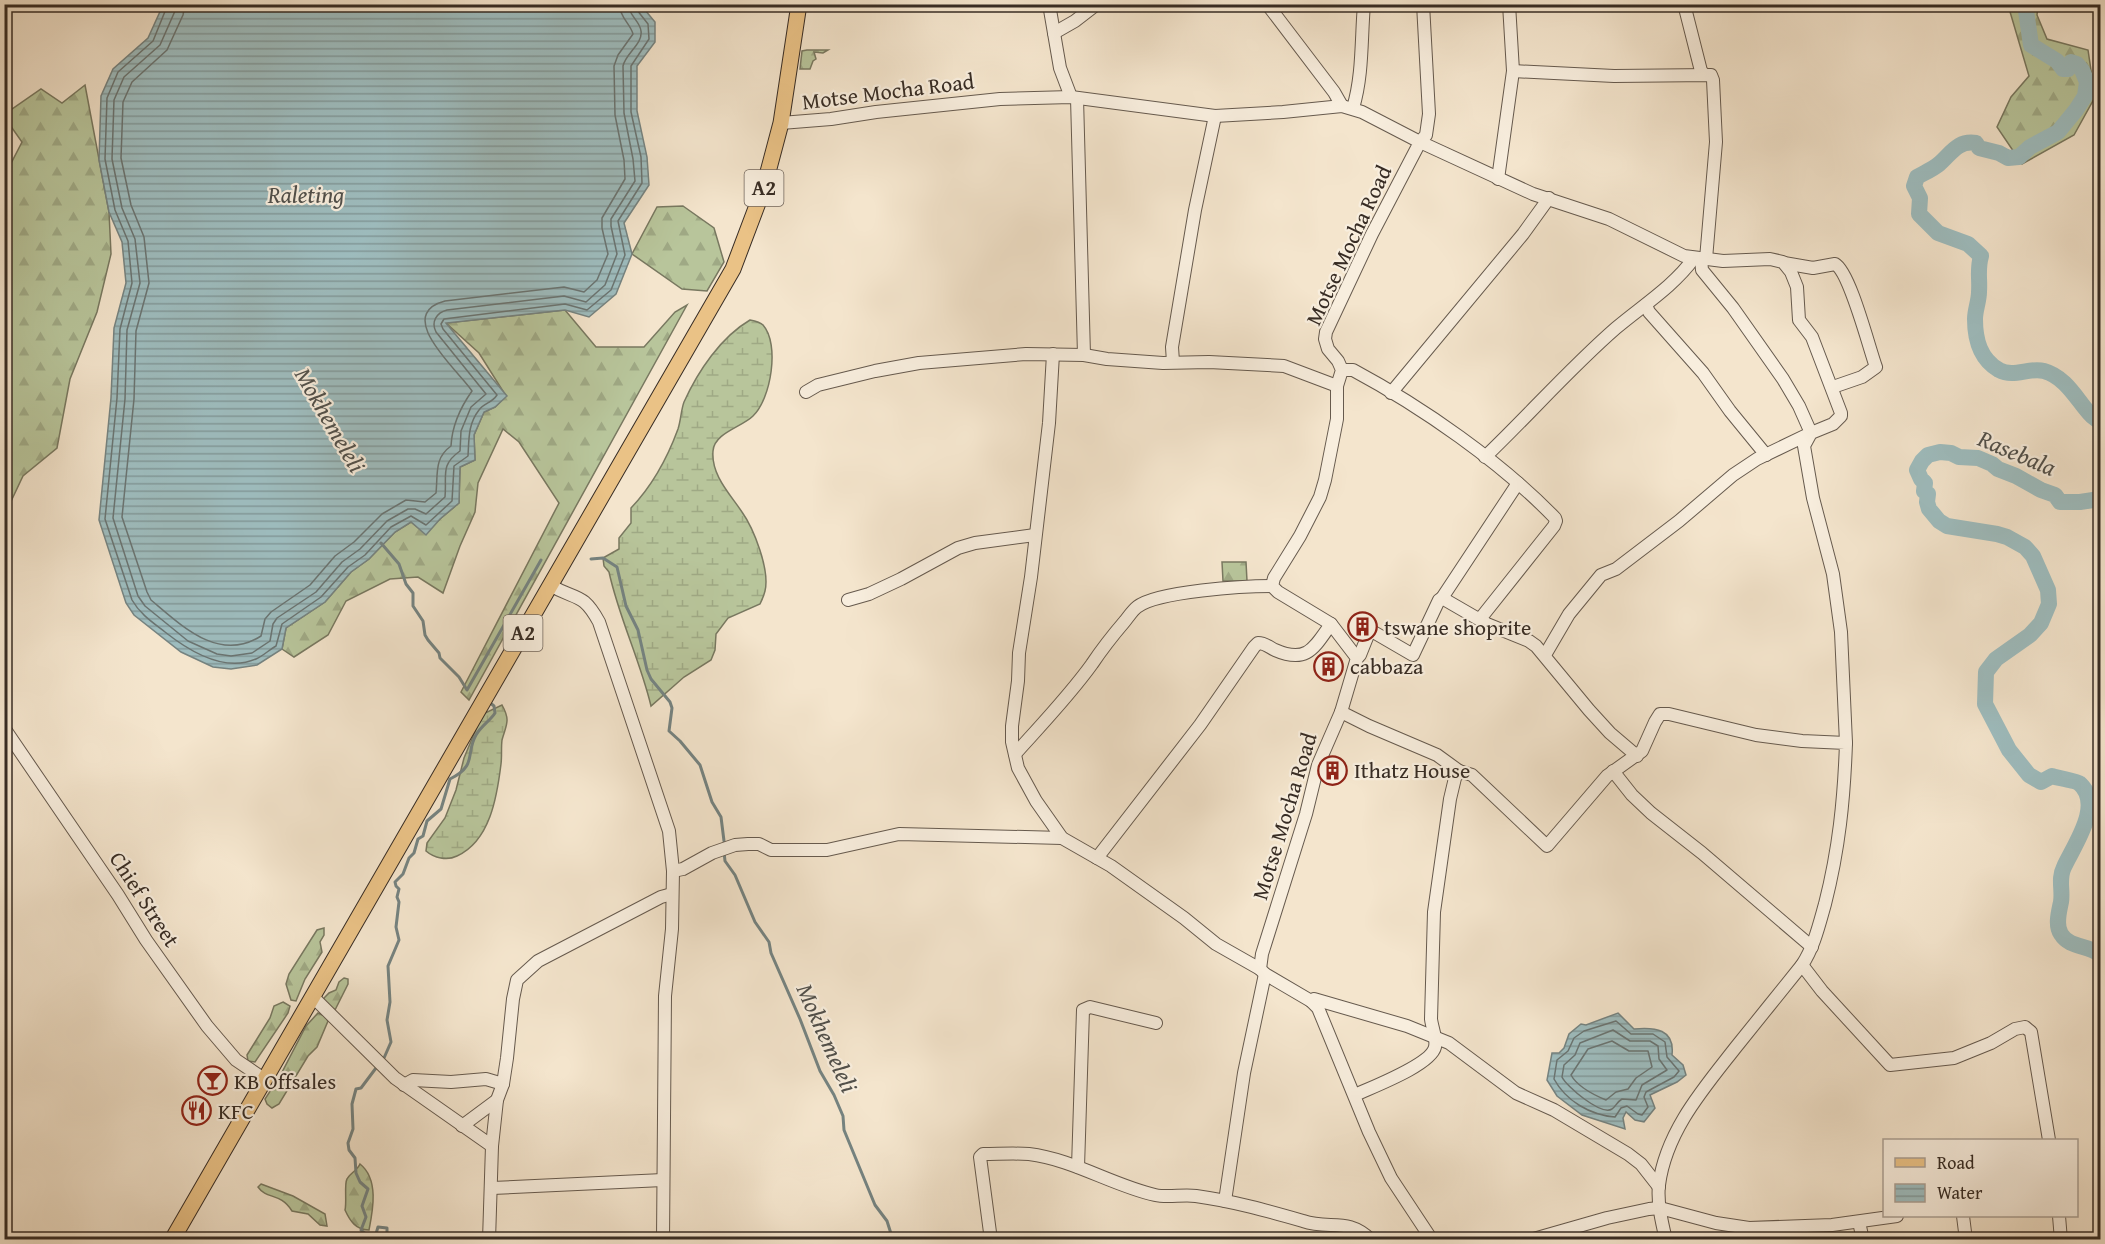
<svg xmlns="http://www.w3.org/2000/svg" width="2105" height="1244" font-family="'Gentium Book Plus',serif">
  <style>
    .forest { fill: url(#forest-firs); stroke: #787860; stroke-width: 1.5 }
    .wetland { fill: url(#wetland-marsh); stroke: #787860; stroke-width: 1.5 }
    .water { fill: url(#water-rules); stroke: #758381; stroke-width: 1.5 }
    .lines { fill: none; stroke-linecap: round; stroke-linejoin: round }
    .shore { stroke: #6a7472; stroke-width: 1.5 }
    .stream { stroke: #758381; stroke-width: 3 }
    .river { stroke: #9ebdbf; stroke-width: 16 }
    .minor-casing { stroke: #665a4e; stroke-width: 14 }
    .major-casing { stroke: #372c24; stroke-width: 17 }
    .minor { stroke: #f8eede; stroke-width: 12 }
    .major { stroke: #eac286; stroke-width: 15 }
    .labels { text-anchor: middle; stroke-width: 4.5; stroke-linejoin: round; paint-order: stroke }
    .shield { fill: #f8eede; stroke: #71665c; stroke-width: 1.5 }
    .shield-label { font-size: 21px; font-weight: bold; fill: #372c24 }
    .street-label { font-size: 22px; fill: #372c24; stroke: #f8eede }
    .poi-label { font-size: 22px; fill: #372c24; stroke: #f8eede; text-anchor: start }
    .water-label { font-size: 24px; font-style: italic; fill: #51504b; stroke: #f8eede }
  </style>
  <defs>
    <pattern id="forest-firs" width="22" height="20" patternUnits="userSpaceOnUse" patternTransform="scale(1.5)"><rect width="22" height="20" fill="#b8c59b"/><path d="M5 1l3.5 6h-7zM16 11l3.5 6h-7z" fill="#9fa985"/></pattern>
    <pattern id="wetland-marsh" width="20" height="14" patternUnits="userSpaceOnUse" patternTransform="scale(1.5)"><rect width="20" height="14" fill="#b8c59b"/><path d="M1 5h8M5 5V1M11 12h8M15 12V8" fill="none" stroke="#9fa985"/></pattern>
    <pattern id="water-rules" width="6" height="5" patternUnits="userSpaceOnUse" patternTransform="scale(1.5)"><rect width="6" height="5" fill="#9ebdbf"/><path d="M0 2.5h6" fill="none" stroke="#829a9b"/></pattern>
  </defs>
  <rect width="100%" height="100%" fill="#f4e5cd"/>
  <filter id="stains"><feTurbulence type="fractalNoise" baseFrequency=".00333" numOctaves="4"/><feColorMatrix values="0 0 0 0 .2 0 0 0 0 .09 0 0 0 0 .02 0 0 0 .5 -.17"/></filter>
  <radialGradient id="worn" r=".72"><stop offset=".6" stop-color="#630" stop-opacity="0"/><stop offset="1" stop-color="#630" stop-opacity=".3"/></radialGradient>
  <g class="forest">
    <path d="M2008 5H2038L2037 15 2047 39 2088 50 2095 97 2074 135 2022 164 1997 127 2011 97 2029 76Z"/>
    <path d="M807 50H828L823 53 814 52 816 59 813 61 810 69H800L802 51Z"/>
    <path d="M85 85 109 212 111 254 97 312 70 379 57 448 23 476 5 514 4 177 22 142 5 118V114L41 89 62 103Z"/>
    <path d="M683 206 714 228 724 262 707 291 682 289 632 254 657 207Z"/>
    <path d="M687 305 469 700 461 692 559 503 519 442 503 429 478 483 475 512 460 546 443 593 418 577 390 579 346 601 328 635 294 657 282 649 286 628 325 602 351 572 369 559 395 532 411 522 426 534 440 519 459 503 460 467 475 460 474 435 484 412 495 407 506 396 479 353 446 323 565 310 596 347H644L675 312Z"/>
    <path d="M1222 562H1246L1247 581H1223Z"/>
    <path d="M324 928V935L320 942 322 952 305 979 296 1001 291 1000 286 984 289 974 317 930Z"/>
    <path d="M344 978 348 979V984L335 1010 324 1003V998L329 993 336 990 339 982Z"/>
    <path d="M283 1002 290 1006 288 1013 255 1062 248 1061 247 1055 270 1018 274 1006Z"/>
    <path d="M318 1013 325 1016 328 1021 317 1047 308 1056 279 1104 272 1108 267 1104 265 1099 280 1076 306 1026Z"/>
    <path d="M360 1164C379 1179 373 1210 369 1230 356 1230 350 1221 345 1210 347 1202 344 1184 347 1179 350 1173 357 1171 360 1164Z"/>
    <path d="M261 1184 293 1196 325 1214 327 1226 320 1225 308 1214 292 1211C280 1192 267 1200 258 1187Z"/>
  </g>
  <g class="wetland">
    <path d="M750 320C755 321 760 322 763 325 780 344 771 399 753 416 742 427 714 433 713 451 711 475 730 494 742 512 754 529 770 570 765 591 764 595 762 600 760 604L728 618 716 634 715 650 711 660 684 677 651 706C640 660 619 618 609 572L604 566 603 558 619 549V538L631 523V508C653 485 667 459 678 429 681 420 681 410 684 402 698 371 721 337 750 320Z"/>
    <path d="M502 705C511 721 506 725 502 740 501 748 502 756 501 764 497 797 490 841 457 856 447 861 434 858 426 851L427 843 445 818 456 790 464 758 479 722 485 713Z"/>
  </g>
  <g class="water">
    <path d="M163 5 640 4 655 22V42L637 66V111L647 157 649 185 624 223 632 254 616 294 589 317 565 310 446 323 507 396 495 407 484 412 474 435 475 460 460 467 459 503 440 519 426 535 411 522 395 532 369 559 351 572 325 602 286 628 282 649 257 665 231 669 213 667 181 652 134 615 126 603 99 520 111 398 114 328 126 283 122 242 109 212 99 160 101 96 113 69 148 38Z"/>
    <path d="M1618 1013 1634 1029C1655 1027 1675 1029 1672 1055L1683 1065 1686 1075 1677 1082 1650 1095 1655 1108 1644 1122 1635 1120 1626 1112 1623 1118 1625 1129 1582 1115 1557 1096 1547 1080 1552 1053H1559L1564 1048 1569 1034 1581 1024 1586 1025Z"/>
  </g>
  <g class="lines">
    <g class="shore">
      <path d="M168 4 153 41 118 72 107 98 105 159 115 210 128 241 132 283 120 329 117 398 105 519 132 600C140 614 152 622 165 632 189 651 224 673 256 659 263 656 269 650 276 646L282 624 321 597 348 567 365 555 391 527 411 516 426 525 452 501 454 466 468 456C469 439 468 424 479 410 484 403 492 403 497 395L443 329 441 324 444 319 565 304 587 310 611 290 625 255 618 221 642 183 641 157 631 112V66L649 39 648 24 637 10 636 4"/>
      <path d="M176 4 175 11 160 45 124 77 114 100 112 159 122 208 135 239 140 283 127 330 125 399 113 518 138 596 145 606 188 641 217 654 231 656 252 653 270 641 273 624 277 618 316 592 342 562 360 549 387 521 408 509H415L426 514 445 497C447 475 440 465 460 451L461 431 471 407 486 394 436 332C431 322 436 313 447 310L564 296 586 302 605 285 617 254 611 226V219L635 181 633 159 624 113 623 66C626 53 643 44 641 31 640 21 629 16 628 4"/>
      <path d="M185 4 183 15 167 50 132 82 123 102 121 158 131 205 144 237 149 283 136 331 134 399 122 517 147 592 151 600C182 626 219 663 261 636L265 619 271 612 310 585 335 556 354 542 382 514 406 500 425 502 436 493C438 474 434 458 451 446 452 425 460 408 472 391 460 372 392 315 445 301L564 287 584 292 597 280 608 254 602 228V218L625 179 624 160 615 115 614 66 618 55 633 34C630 23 620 18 619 4"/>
      <path d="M1616 1021 1631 1034H1653L1665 1042 1667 1057 1679 1071 1674 1077 1646 1092 1644 1097 1648 1107 1642 1115 1638 1114 1627 1106 1621 1108 1615 1117C1590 1115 1566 1101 1554 1079L1557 1060 1568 1051 1574 1038 1584 1031Z"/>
      <path d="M1613 1030 1630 1041H1650L1658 1046 1659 1059 1667 1070 1642 1085 1636 1100 1622 1099C1617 1102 1616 1106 1612 1109 1601 1116 1566 1086 1562 1077L1564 1065 1575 1055 1580 1043Z"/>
      <path d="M1612 1041 1629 1051H1648L1652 1067 1636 1078 1628 1089 1616 1092 1606 1100C1594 1095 1577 1086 1571 1075L1588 1049Z"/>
    </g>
    <g class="stream">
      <path d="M381 543 399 564 406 584 413 593V606L423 621 425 635 428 640 439 653 440 658 459 677 467 690 541 560"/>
      <path d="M591 559 603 558 617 567 626 606 638 630 647 670 651 679 670 702 672 708 669 731 680 741 700 765 712 802 721 817 724 841"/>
      <path d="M724 852 725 861 735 875 755 922 769 942 771 953 800 1019 820 1071 834 1095 843 1116 844 1130 875 1205 887 1221 893 1240"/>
      <path d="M384 1058 391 1042 387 1020 390 1002 388 966 399 940 396 927 399 902 397 897 399 889 396 886 395 882 403 874 409 858 414 853 418 839 423 836 427 821 441 809 450 779C478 765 465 754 476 735 481 726 490 721 495 713L494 706 489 702"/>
      <path d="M376 1068 361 1088 356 1089 352 1104 353 1129 348 1143 349 1150 355 1158 356 1173 360 1182 368 1189 362 1206 366 1217 361 1230 369 1237H375L378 1227 387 1228V1236L389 1240"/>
    </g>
    <g class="river">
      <path d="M2025 4 2031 45 2057 61 2063 69H2068L2071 62 2077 64 2082 70 2087 82 2085 96 2076 110 2058 132 2030 147 2019 157 2008 158 1999 153 1979 148 1976 143C1957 140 1951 154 1939 164 1933 169 1924 173 1917 177L1914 186 1920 198 1919 214 1938 233 1968 244 1981 256C1977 270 1980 278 1979 292 1979 301 1975 310 1975 319 1975 340 1980 359 1999 370 2014 378 2029 367 2044 371 2066 377 2077 400 2090 414 2093 418 2098 419 2100 423"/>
      <path d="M2100 499 2080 502H2060L2055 495 2041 490 2016 476 1998 469 1992 464 1978 458 1959 457 1951 453 1940 452 1928 455 1922 461 1917 470 1921 479 1925 483 1924 491 1928 494 1927 502 1929 509 1939 521 1947 526 1997 534 2007 537 2025 547 2033 556 2048 590 2049 604 2041 623 2030 635 1996 659 1986 672 1985 704 2009 750 2029 775 2041 782 2052 776C2057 778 2077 781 2079 783 2104 804 2074 845 2064 867 2058 879 2063 890 2061 902 2059 912 2055 925 2061 934 2070 949 2089 944 2100 955"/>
    </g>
    <defs>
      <g id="minor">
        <path d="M1049 4 1060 68 1071 97"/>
        <path d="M1267 4 1334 92 1342 106"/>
        <path d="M1423 4 1429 114 1426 135 1420 142 1533 194 1609 219 1684 256 1723 261 1770 259 1783 262 1791 272 1797 287 1799 320 1812 337 1841 413V416L1833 424 1811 433 1804 446 1813 498 1833 574 1841 632 1846 743"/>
        <path d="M1684 4 1701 71 1705 75"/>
        <path d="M1054 33 1075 21 1097 4"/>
        <path d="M1513 71 1614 76 1711 75 1713 80 1716 142 1706 259"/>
        <path d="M1077 98 1084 355"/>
        <path d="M1353 108C1363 75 1361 39 1364 4"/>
        <path d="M781 123 831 119 876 112 1000 99 1071 97 1215 116 1283 112 1342 106 1362 112 1420 142 1372 234 1326 332 1325 339 1328 349 1338 361 1342 370 1337 386V419L1325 480 1320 497 1300 536 1274 578 1272 586 1278 592 1331 624 1357 658 1341 712 1318 765 1306 814 1262 954 1260 969 1265 974 1311 1001 1318 1008 1369 1132 1391 1178 1432 1240"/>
        <path d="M1498 179 1513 71 1509 4"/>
        <path d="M1784 263 1813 268 1835 264C1850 272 1869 348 1876 367L1862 377 1833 387"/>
        <path d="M1646 305 1649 312 1703 373 1730 411 1766 455"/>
        <path d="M1053 354 1049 423 1031 577 1019 653 1018 681 1012 726V742L1018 768 1036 801 1062 838 1111 866 1184 918 1216 944 1260 969"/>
        <path d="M1173 362 1172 347 1195 210 1215 116"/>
        <path d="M1342 370H1353C1422 407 1501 462 1555 518L1556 521 1554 526 1480 619"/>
        <path d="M806 392 818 385 875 371 919 363 1026 354 1084 355 1107 359 1163 363 1209 362 1284 366 1337 386"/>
        <path d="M1391 393 1523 234 1549 198"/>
        <path d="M1485 457C1529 415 1570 368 1616 328 1642 306 1674 286 1694 258"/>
        <path d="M1518 483 1442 598 1487 624 1529 641 1536 646 1589 710 1610 733 1637 756"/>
        <path d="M550 585C576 601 582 591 599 622L669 831 673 871 672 929 665 996 663 1240"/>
        <path d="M848 600 869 594 901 579 958 548 975 543 1035 535"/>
        <path d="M1545 655 1569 614 1601 575 1616 569 1679 521 1733 475 1757 459 1811 433 1799 406 1783 379 1733 308 1702 270 1701 258"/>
        <path d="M1357 658 1360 655 1370 630 1413 655 1439 600 1442 598"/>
        <path d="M1341 712 1369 726 1437 755 1459 771 1455 778 1450 799 1434 912 1431 1019C1432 1028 1437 1038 1435 1047 1431 1065 1372 1087 1355 1095"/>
        <path d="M4 728 118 895 146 940 207 1026 236 1060 264 1079"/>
        <path d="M1015 754C1041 725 1069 696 1092 664 1102 649 1113 635 1125 621 1129 616 1133 610 1137 607 1157 591 1245 586 1272 586"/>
        <path d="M1459 771 1472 775 1547 846 1607 776 1642 751 1655 722 1660 714H1669L1756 735 1802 741 1846 743C1844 800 1839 849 1825 904 1819 925 1814 947 1802 965 1780 992 1758 1020 1736 1047 1704 1088 1666 1131 1659 1185 1657 1203 1662 1223 1666 1240"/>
        <path d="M1613 771 1632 795 1651 813 1702 853 1812 947"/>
        <path d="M1097 858 1200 725 1254 647 1258 643C1265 643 1269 647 1275 650 1307 664 1314 648 1331 624"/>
        <path d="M673 871 683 869 712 853 735 845 748 844H759L771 850H827L899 834 1062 838"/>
        <path d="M1802 965 1822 991 1890 1065 1954 1058 1991 1043 2015 1029 2025 1027 2031 1032 2049 1140"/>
        <path d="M312 996 395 1078 492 1146"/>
        <path d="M1311 1001 1314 999 1407 1026 1449 1043 1516 1093 1554 1110 1628 1154 1641 1164 1659 1187"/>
        <path d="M404 1085 413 1080 451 1082 486 1079 503 1084"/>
        <path d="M462 1126 497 1100"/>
        <path d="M1078 1167 1083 1010 1090 1007 1156 1023"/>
        <path d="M492 1188 663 1180"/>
        <path d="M1225 1201 1244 1073 1265 974"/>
        <path d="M1963 1216 1966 1240"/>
        <path d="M2059 1216 2061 1240"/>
        <path d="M1859 1222 1863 1240"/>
        <path d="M489 1240 492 1146 497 1100 503 1084 507 1058 513 999 517 980 538 961 661 897 672 894"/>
        <path d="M991 1240 980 1157 983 1154C998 1154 1014 1153 1029 1154 1072 1159 1114 1186 1155 1195 1168 1198 1183 1194 1196 1196 1233 1201 1268 1211 1303 1221 1330 1230 1348 1217 1371 1240"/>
        <path d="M1530 1240 1607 1218 1649 1209 1660 1208 1716 1223 1749 1228 1832 1225 1897 1216"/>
      </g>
      <path id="major" d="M172 1240 733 269 764 187 781 123 799 4"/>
    </defs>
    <use href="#minor" class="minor-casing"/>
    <use href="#major" class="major-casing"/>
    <use href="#minor" class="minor"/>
    <use href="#major" class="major"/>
  </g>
  <defs>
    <symbol id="building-ring" viewBox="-11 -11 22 22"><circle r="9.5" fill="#f8eede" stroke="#8f2418" stroke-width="1.5"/><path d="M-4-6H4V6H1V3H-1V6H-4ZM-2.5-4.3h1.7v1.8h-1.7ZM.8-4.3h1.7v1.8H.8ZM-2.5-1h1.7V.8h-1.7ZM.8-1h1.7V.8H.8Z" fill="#8f2418"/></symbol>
    <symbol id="bar-ring" viewBox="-11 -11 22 22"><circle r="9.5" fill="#f8eede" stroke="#8f2418" stroke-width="1.5"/><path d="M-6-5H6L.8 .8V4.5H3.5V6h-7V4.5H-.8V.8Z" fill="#8f2418"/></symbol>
    <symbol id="restaurant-ring" viewBox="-11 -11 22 22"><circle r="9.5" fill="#f8eede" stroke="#8f2418" stroke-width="1.5"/><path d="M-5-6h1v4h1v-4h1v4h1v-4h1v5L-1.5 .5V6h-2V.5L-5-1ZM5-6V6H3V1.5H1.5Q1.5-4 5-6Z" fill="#8f2418"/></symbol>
  </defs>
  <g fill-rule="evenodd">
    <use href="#building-ring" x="1346" y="610" width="33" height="33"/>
    <use href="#building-ring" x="1312" y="650" width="33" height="33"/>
    <use href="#building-ring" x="1316" y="754" width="33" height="33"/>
    <use href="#bar-ring" x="196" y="1064" width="33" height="33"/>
    <use href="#restaurant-ring" x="180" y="1094" width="33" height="33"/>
  </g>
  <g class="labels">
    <g class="shield">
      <rect x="744.5" y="170" width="39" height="36" rx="4.5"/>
      <rect x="503.5" y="615" width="39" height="36" rx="4.5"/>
    </g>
    <g class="shield-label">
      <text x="764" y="195">A2</text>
      <text x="523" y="640">A2</text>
    </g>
    <g class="street-label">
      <text transform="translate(888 91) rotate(-7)" y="8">Motse Mocha Road</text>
      <text transform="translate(1348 245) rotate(-65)" y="8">Motse Mocha Road</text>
      <text transform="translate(1284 816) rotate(-73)" y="8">Motse Mocha Road</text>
      <text transform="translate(145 899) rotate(57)" y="8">Chief Street</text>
    </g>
    <g class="poi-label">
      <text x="1384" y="635">tswane shoprite</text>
      <text x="1350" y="674">cabbaza</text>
      <text x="1354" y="778">Ithatz House</text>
      <text x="234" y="1089">KB Offsales</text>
      <text x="218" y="1119">KFC</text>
    </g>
    <g class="water-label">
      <text x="306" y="203">Raleting</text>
      <text transform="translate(330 420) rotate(60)" y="8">Mokhemeleli</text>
      <text transform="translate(2017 453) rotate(23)" y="8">Rasebala</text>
      <text transform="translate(827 1038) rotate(66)" y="8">Mokhemeleli</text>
    </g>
  </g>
  <rect width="2105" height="1244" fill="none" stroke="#f4e5cd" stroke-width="24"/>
  <rect x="6" y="6" width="2093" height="1232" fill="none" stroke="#372c24" stroke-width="3"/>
  <rect x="12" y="12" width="2081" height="1220" fill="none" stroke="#372c24" stroke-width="1.5"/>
  <rect x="1883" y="1139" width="195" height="78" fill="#f8eede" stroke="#aba094" stroke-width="1.5"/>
  <rect x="1895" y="1158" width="30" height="9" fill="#eac286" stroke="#aba094" stroke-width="1.5"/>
  <text x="1937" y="1169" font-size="18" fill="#372c24">Road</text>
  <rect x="1895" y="1184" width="30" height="18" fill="url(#water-rules)" stroke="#aba094" stroke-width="1.5"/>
  <text x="1937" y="1199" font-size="18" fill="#372c24">Water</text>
  <rect width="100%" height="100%" filter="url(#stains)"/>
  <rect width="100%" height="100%" fill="url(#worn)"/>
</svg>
